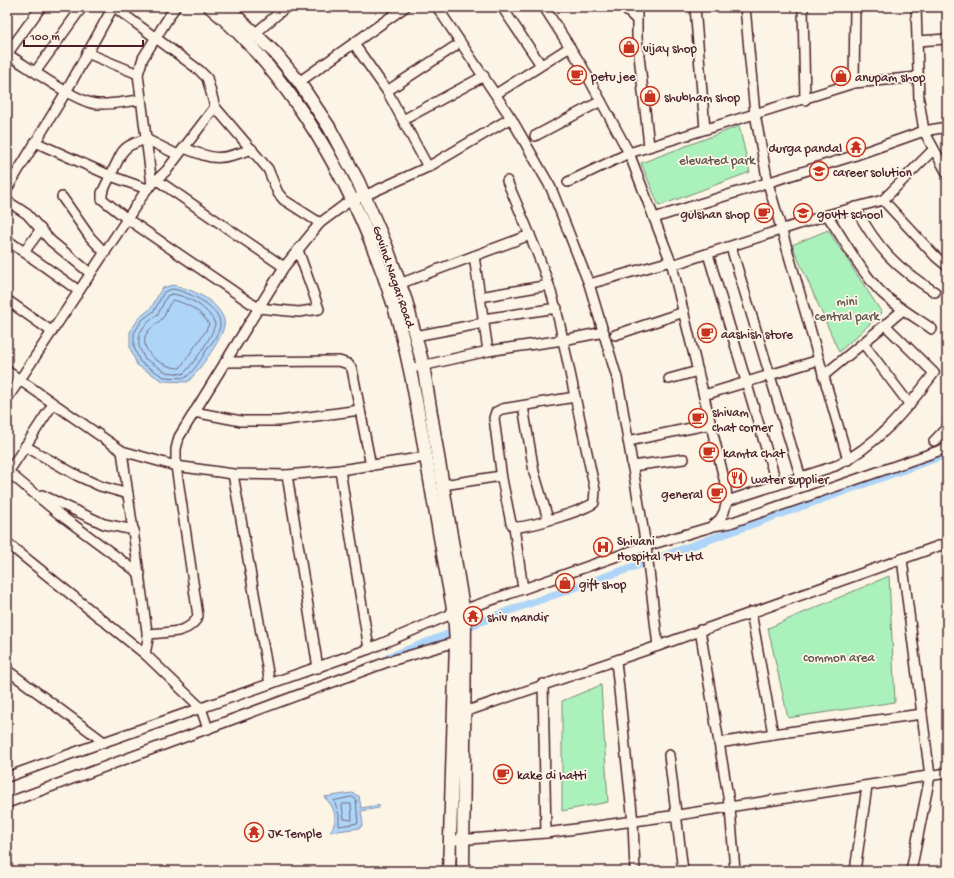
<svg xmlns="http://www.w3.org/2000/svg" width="954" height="878" font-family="'Gochi Hand',sans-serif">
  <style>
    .green { fill: #abf1bc; stroke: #7a8874 }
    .water { fill: #aed5f8; stroke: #868ca6 }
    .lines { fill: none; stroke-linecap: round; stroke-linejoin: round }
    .shore { stroke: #72687d; stroke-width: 1 }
    .canal { stroke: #aed5f8; stroke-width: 8 }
    .street-casing { stroke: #4a1f2b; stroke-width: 12 }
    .secondary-casing { stroke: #4a1f2b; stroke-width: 15 }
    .street { stroke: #fcf5e5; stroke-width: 9 }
    .secondary { stroke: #fcf5e5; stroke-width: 12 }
    .labels { text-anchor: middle; stroke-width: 3.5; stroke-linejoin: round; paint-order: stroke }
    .poi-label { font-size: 13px; fill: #4a1f2b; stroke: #fcf5e5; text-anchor: start }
    .park-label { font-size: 13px; fill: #62544f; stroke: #fcf5e5 }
    .street-label { font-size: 13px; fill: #4a1f2b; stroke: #fcf5e5 }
  </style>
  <rect width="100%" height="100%" fill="#fcf5e5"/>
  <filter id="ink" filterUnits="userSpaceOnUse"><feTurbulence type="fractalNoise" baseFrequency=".025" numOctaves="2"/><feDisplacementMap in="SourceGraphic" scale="8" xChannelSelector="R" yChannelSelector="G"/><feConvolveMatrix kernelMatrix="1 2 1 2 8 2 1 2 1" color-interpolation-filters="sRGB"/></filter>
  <g filter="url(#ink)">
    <g class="green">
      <path d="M739 126 750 172 659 206 641 163Z"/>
      <path d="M828 230 882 313 839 352 792 245Z"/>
      <path d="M889 576 895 702 788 718 768 628Z"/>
      <path d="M601 685 608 802 562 811V701Z"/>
    </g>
    <g class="water">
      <path d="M173 285C191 289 218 300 224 320 228 334 197 372 188 382L163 381 137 365 130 348V332L139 318 151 308 162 288Z"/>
      <path d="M352 793 359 796 361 808 379 805V808L361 811 363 824 360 828 330 832C339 820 335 807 324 797Z"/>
    </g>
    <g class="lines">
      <g class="shore">
        <path d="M173 289C189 292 227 309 219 330 216 338 210 345 206 351 200 361 194 371 185 378L164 377 140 362 134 347V333L142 320 154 311 164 292Z"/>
        <path d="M173 294C190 297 207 307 215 323 214 335 192 366 183 374L166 372 144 358 139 346V334L146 324 158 314 167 296Z"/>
        <path d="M173 300C187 303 202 312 209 324L205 332 180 368C165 368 141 355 145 337 148 327 159 324 164 316 167 311 168 304 173 300Z"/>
        <path d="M352 797 356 799 358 823 339 826V814L334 801Z"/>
        <path d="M343 804H351L352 820 344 819 342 806Z"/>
      </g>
      <g class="canal">
        <path d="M658 558 947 454"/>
        <path d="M389 657 511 610 644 563"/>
      </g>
      <defs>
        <g id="street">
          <path d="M114 7 199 70 207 78 215 107 268 169 278 193 284 200 320 223"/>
          <path d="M437 7 511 118 551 188 589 284 617 378 622 404 646 546 658 646"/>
          <path d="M502 7 541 65"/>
          <path d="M623 7 636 19"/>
          <path d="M637 7V37L649 146"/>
          <path d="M695 7 705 129"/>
          <path d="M745 7 755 114 768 183 848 460"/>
          <path d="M803 7 805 100"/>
          <path d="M916 7 919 100 924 131 947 173"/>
          <path d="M251 37 286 7"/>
          <path d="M917 41 947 39"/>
          <path d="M354 44 387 91 428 167"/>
          <path d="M87 53 138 74"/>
          <path d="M7 54C27 66 78 104 98 104 112 105 127 101 141 100"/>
          <path d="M7 54 41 7"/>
          <path d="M36 71 82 7"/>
          <path d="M299 82 405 7"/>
          <path d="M854 83 855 7"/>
          <path d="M387 91 454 47"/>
          <path d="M496 94 570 47"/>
          <path d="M403 120 484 76"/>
          <path d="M535 136 601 101"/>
          <path d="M35 142 111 176 147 189"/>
          <path d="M184 148C217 161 219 160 252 149"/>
          <path d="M178 155 146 139C136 143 127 144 121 154L102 193V199L126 218 258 308 299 312 319 309 298 250"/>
          <path d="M157 180 284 267"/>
          <path d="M507 181C529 233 553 284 563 340L604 332"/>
          <path d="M568 182 629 153 854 83 918 77"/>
          <path d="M152 185 138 74 143 58 175 7"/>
          <path d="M7 189 66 92 113 7"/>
          <path d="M62 197 90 237 105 253"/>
          <path d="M883 200 936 257 947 266"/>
          <path d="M7 201 27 214 51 241 90 273"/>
          <path d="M855 207C877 248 896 268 935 292"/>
          <path d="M654 218 853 156 924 131 947 127"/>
          <path d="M7 240 79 291"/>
          <path d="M731 247 801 478"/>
          <path d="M24 252 41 229"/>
          <path d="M708 254 777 485"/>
          <path d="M474 256 488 351"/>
          <path d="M672 265 827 215"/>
          <path d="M399 284 530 235"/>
          <path d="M589 284 671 261"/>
          <path d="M480 297 549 285"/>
          <path d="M7 300 51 331"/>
          <path d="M483 319 557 308"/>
          <path d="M932 329C915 317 897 307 882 293 860 271 845 241 827 215L883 200 933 150"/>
          <path d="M615 335 684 312"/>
          <path d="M415 336 484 323"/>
          <path d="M863 343 910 405"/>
          <path d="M225 362 339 361 348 364 352 369 371 466"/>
          <path d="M417 367 488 351 563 340 595 490 594 503C582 511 528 528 514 527"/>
          <path d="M7 371 122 451 176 466 233 474 287 475 340 470 426 457"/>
          <path d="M823 376 903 310"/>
          <path d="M669 379 698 371"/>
          <path d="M704 395 819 360"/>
          <path d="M7 399 147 189 167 170 215 107"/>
          <path d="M523 406 534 472 548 519"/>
          <path d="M194 412 241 421H279L360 410"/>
          <path d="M628 441 711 424"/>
          <path d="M934 441 947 427"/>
          <path d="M25 446 78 476 100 486 128 494"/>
          <path d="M122 451 148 639 145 654"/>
          <path d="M632 466 684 459"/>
          <path d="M340 470 369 649"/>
          <path d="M7 471 59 514 140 574"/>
          <path d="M9 471 53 404"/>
          <path d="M233 474 270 684"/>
          <path d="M287 475 318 668"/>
          <path d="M443 485 501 476"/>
          <path d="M42 495 104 524 134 530"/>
          <path d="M727 501 835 466C877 446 906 410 934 373L885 325"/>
          <path d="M713 526 730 523 947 448"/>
          <path d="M7 543 145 654 201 708 208 729"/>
          <path d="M902 559 930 776 911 871"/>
          <path d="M523 589 514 527 511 523 502 479 494 418 496 412 502 409 575 397"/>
          <path d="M463 610 646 546 711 527 720 519 724 512 727 501 726 487 672 265 654 218 629 153 582 66 544 7"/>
          <path d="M751 612 773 734"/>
          <path d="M700 630 730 808 735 871"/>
          <path d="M147 634C164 632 190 635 198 616L176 466V449L179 437 284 267 320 223 351 200 364 196 428 167 511 118"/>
          <path d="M616 661 633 822 635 871"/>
          <path d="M7 670 104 742"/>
          <path d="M543 684 546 833"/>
          <path d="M459 712H464L658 646 947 543"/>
          <path d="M719 743 773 734 922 714"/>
          <path d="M669 755 683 871"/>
          <path d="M7 777 87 748 369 649 454 613"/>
          <path d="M7 803 387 662 456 642"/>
          <path d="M457 840 546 833 678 815 947 773"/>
          <path d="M855 871 867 786"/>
        </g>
        <g id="secondary">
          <path d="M210 7C247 37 278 76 305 116 343 174 372 237 393 303 410 359 419 417 429 474 437 521 445 567 454 613L456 642 449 871"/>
          <path d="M227 7 275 53 299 82 329 127 358 181 387 248 406 301 423 365 465 620 463 871"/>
        </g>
      </defs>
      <use href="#street" class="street-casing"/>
      <use href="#secondary" class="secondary-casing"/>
      <use href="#street" class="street"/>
      <use href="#secondary" class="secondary"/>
    </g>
  </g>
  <defs>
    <symbol id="shop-ring" viewBox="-11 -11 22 22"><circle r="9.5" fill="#fcf5e5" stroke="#c8321e" stroke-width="1.5"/><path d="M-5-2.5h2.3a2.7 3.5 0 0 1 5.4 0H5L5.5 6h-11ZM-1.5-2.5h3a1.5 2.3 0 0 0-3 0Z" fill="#c8321e"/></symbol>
    <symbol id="cafe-ring" viewBox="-11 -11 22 22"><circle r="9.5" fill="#fcf5e5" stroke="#c8321e" stroke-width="1.5"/><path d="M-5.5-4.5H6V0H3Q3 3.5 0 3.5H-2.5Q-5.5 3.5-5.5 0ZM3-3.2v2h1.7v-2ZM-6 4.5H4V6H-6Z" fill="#c8321e"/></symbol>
    <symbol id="temple-ring" viewBox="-11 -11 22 22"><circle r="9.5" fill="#fcf5e5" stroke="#c8321e" stroke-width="1.5"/><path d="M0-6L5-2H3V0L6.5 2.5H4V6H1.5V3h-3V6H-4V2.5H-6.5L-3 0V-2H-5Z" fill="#c8321e"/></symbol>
    <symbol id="school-ring" viewBox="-11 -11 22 22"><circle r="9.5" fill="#fcf5e5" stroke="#c8321e" stroke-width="1.5"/><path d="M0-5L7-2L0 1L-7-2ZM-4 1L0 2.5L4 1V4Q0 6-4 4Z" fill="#c8321e"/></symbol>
    <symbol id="restaurant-ring" viewBox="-11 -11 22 22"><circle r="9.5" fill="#fcf5e5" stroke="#c8321e" stroke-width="1.5"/><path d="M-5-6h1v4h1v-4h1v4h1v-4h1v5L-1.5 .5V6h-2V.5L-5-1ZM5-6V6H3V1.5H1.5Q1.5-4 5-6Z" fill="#c8321e"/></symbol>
    <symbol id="hospital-ring" viewBox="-11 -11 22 22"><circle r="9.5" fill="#fcf5e5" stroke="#c8321e" stroke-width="1.5"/><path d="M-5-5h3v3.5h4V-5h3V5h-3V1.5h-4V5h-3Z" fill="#c8321e"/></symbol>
  </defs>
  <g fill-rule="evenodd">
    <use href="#shop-ring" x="618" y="36" width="22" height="22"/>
    <use href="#cafe-ring" x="566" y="64" width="22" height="22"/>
    <use href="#shop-ring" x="830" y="65" width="22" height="22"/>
    <use href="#shop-ring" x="639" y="85" width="22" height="22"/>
    <use href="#temple-ring" x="845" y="136" width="22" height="22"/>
    <use href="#school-ring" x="808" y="160" width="22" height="22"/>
    <use href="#cafe-ring" x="753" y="202" width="22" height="22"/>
    <use href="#school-ring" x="792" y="202" width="22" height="22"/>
    <use href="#cafe-ring" x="696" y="322" width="22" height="22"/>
    <use href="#cafe-ring" x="687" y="407" width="22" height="22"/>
    <use href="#cafe-ring" x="698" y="441" width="22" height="22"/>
    <use href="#restaurant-ring" x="726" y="467" width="22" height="22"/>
    <use href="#cafe-ring" x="706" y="482" width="22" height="22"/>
    <use href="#hospital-ring" x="592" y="536" width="22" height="22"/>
    <use href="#shop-ring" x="554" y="572" width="22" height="22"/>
    <use href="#temple-ring" x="462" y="605" width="22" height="22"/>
    <use href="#cafe-ring" x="492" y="763" width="22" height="22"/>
    <use href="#temple-ring" x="243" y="821" width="22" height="22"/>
  </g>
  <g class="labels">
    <g class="poi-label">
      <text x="643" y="52">vijay shop</text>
      <text x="591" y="80">petu jee</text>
      <text x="855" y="81">anupam shop</text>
      <text x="664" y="101">shubham shop</text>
      <text x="842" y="152" text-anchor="end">durga pandal</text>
      <text x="833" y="176">career solution</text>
      <text x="750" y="218" text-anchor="end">gulshan shop</text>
      <text x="817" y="218">govtt school</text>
      <text x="721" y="338">aashish store</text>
      <text x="712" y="416">shivam<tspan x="712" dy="15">chat corner</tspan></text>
      <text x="723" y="457">kamta chat</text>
      <text x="751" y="483">water supplier</text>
      <text x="703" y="498" text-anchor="end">general</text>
      <text x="617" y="545">Shivani<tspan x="617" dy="15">Hospital Pvt Ltd</tspan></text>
      <text x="579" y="588">gift shop</text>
      <text x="487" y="621">shiv mandir</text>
      <text x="517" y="779">kake di hatti</text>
      <text x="268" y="837">JK Temple</text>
    </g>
    <g class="park-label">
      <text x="717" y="164">elevated park</text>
      <text x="847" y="305">mini<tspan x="847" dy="15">central park</tspan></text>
      <text x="839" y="661">common area</text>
    </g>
    <g class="street-label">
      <text transform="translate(395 276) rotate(71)" y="5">Govind Nagar Road</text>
    </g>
  </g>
  <rect width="954" height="878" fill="none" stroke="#fcf5e5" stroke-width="24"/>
  <rect x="12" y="12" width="930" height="854" fill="none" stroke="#4a1f2b" stroke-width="1.5" filter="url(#ink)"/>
  <path d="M24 40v6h119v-6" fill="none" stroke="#4a1f2b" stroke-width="2"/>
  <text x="30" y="40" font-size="12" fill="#4a1f2b" stroke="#fcf5e5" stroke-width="3" paint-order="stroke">100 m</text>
</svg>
